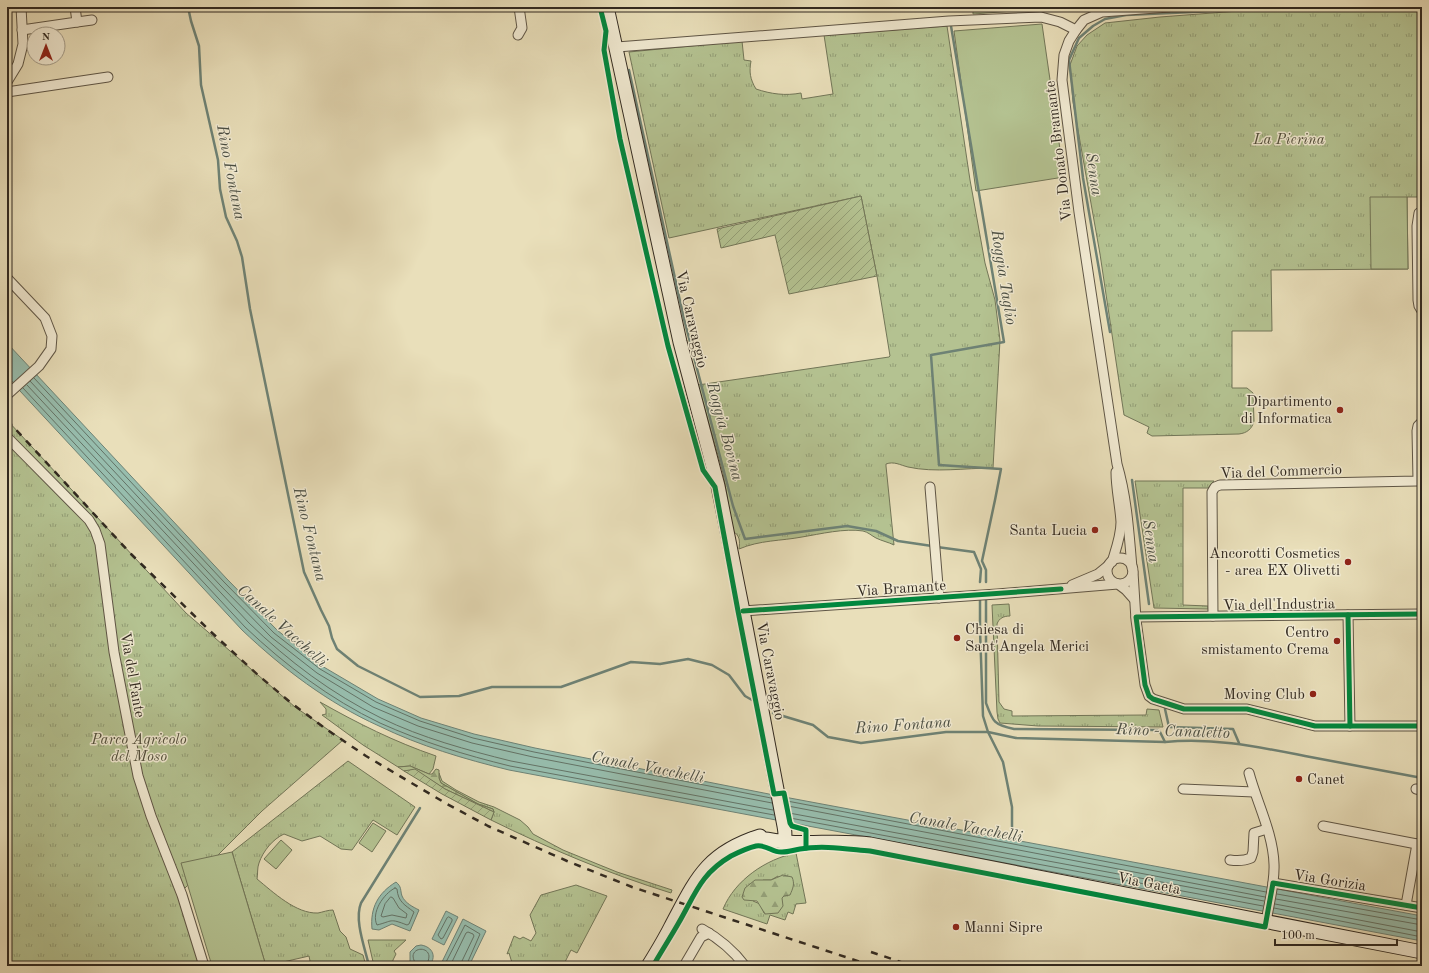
<svg xmlns="http://www.w3.org/2000/svg" width="1429" height="973" font-family="'Old Standard TT',serif">
  <style>
    .grass { fill: url(#grass-tufts); stroke: #727658; fill-rule: evenodd }
    .forest { fill: url(#forest-firs); stroke: #727658 }
    .garden { fill: url(#garden-furrows); stroke: #727658 }
    .pitch { fill: #b4c291; stroke: #727658 }
    .water { fill: #97bdad; stroke: #6e8275 }
    .lines { fill: none; stroke-linecap: round; stroke-linejoin: round }
    .shore { stroke: #647366; stroke-width: 1 }
    .stream { stroke: #6e8275; stroke-width: 2.5 }
    .street-casing { stroke: #5f5646; stroke-width: 11 }
    .secondary-casing { stroke: #312920; stroke-width: 15 }
    .street { stroke: #f1ead2; stroke-width: 9 }
    .secondary { stroke: #f1ead2; stroke-width: 13 }
    .rail { stroke: #312920; stroke-width: 2.5; stroke-dasharray: 7 7; stroke-linecap: butt }
    .cycleway-casing { stroke: #f1ead2; stroke-width: 8 }
    .cycleway { stroke: #00873e; stroke-width: 5 }
    .poi-dot { fill: #8f2418; stroke: #f1ead2; stroke-width: 1.5 }
    .labels { text-anchor: middle; stroke-width: 3; stroke-linejoin: round; paint-order: stroke }
    .park-label { font-size: 15px; font-style: italic; fill: #524f3c; stroke: #f1ead2 }
    .street-label { font-size: 15px; fill: #312920; stroke: #f1ead2 }
    .poi-label { font-size: 15px; fill: #312920; stroke: #f1ead2; text-anchor: end }
    .water-label { font-size: 16px; font-style: italic; fill: #4a4e43; stroke: #f1ead2 }
  </style>
  <defs>
    <pattern id="grass-tufts" width="24" height="20" patternUnits="userSpaceOnUse"><rect width="24" height="20" fill="#b4c291"/><path d="M3 7l-1-3M5 7V3M7 7l1-3M15 17l-1-3M17 17v-4M19 17l1-3" fill="none" stroke="#939e76"/></pattern>
    <pattern id="forest-firs" width="22" height="20" patternUnits="userSpaceOnUse"><rect width="22" height="20" fill="#b4c291"/><path d="M5 1l3.5 6h-7zM16 11l3.5 6h-7z" fill="#939e76"/></pattern>
    <pattern id="garden-furrows" width="10" height="10" patternUnits="userSpaceOnUse"><rect width="10" height="10" fill="#b4c291"/><path d="M-1 1l2-2M0 10L10 0M9 11l2-2" fill="none" stroke="#939e76"/></pattern>
  </defs>
  <rect width="100%" height="100%" fill="#e9dfba"/>
  <filter id="stains"><feTurbulence type="fractalNoise" baseFrequency=".005" numOctaves="4"/><feColorMatrix values="0 0 0 0 .2 0 0 0 0 .09 0 0 0 0 .02 0 0 0 .5 -.17"/></filter>
  <radialGradient id="worn" r=".72"><stop offset=".6" stop-color="#630" stop-opacity="0"/><stop offset="1" stop-color="#630" stop-opacity=".3"/></radialGradient>
  <g class="grass">
    <path d="M1001 7H1027V10L973 14V9Z"/>
    <path d="M1291 7H1422V197H1407L1408 269 1271 270 1272 331H1232V388H1247L1253 393 1254 421C1252 429 1247 433 1239 434L1152 436 1147 433 1149 427 1124 415 1100 254 1073 102 1070 65 1077 46 1087 35 1105 23 1160 17Z"/>
    <path d="M947 26 970 180 985 263 995 300 1000 340 993 468C965 468 935 473 908 467 900 465 894 461 886 464V466L894 545C888 542 882 541 876 538 872 536 868 532 863 531 845 528 820 534 802 537 781 541 760 540 739 549 740 541 740 536 733 531L723 473 698 385 889 357 890 356 877 276 861 196 669 238 629 52 742 41 744 60 751 61C749 72 750 79 756 89 771 94 785 96 801 93L802 99 833 94 824 35Z"/>
    <path d="M7 420 186 613 295 707 343 740 262 811 179 894 201 966H7Z"/>
    <path d="M1135 481H1214L1208 488H1183V605L1208 606V609L1154 608Z"/>
    <path d="M1009 604 1010 616C1004 616 999 618 997 624L999 702 1004 709 1012 711V716L1146 715 1147 709 1159 710 1163 727 1038 726 1000 723 998 719 997 712 992 605Z"/>
    <path d="M320 702C357 723 395 742 436 756L433 769 429 774 410 766 398 767 363 745 322 715 326 714V709Z"/>
    <path d="M348 761 415 807 397 835 373 820 352 850 341 849 320 836 302 841 284 834C273 839 263 851 259 863 257 868 258 874 257 879 273 892 296 914 318 913 323 912 328 910 333 910L340 931 346 937 350 949 363 955 366 966H311L309 956 266 966 232 852Z"/>
    <path d="M439 773 442 781 456 790 479 802 494 807 520 820 528 827 533 834 563 850 617 872 672 890 671 893C609 874 548 848 491 820L494 812 493 809 478 804 441 783 439 778Z"/>
    <path d="M796 853 806 903 796 904 793 914 788 912 785 920 770 915 767 924 723 909C735 880 766 859 796 853ZM778 876 784 896 764 913 760 904 753 901 763 880H771Z"/>
    <path d="M576 885 607 896 577 953 571 950 563 966H513L509 953 507 954 514 936 520 939 523 937 531 941 536 933 530 915 541 895Z"/>
    <path d="M368 940H406L394 951 396 954 393 960 392 966H374Z"/>
  </g>
  <g class="forest">
    <path d="M410 766 429 774H432L436 769 439 770V778L441 783 478 804 493 809 494 812 445 789 415 770 404 771 398 767Z"/>
    <path d="M783 875 792 877C795 884 793 888 790 895L784 896 782 898 783 906 778 913 765 914 757 901 744 900 742 897 745 888 755 880H771Z"/>
  </g>
  <g class="garden">
    <path d="M861 196 877 276 789 294 775 235 721 248 717 229Z"/>
    <path d="M415 769 445 789 494 812 491 820 442 794 404 771Z"/>
  </g>
  <g class="pitch">
    <path d="M1042 24 1064 177 976 191 954 31Z"/>
    <path d="M1370 197H1407L1408 269H1371Z"/>
    <path d="M373 823 386 831 372 852 359 843Z"/>
    <path d="M281 840 292 850 276 869 264 859Z"/>
    <path d="M232 852 266 966H212L181 863Z"/>
  </g>
  <g class="water">
    <path d="M7 343 227 579 277 630 322 666 378 699 421 718 474 734 535 748 779 796 1422 916V941L509 770C464 759 420 746 379 726 328 703 282 668 242 630L20 391 7 375Z"/>
    <path d="M396 882C402 887 400 890 402 896 405 903 413 907 419 910L410 931 392 924 379 930 372 929C370 908 378 893 396 882Z"/>
    <path d="M446 911 458 917 444 945 432 939Z"/>
    <path d="M463 919 486 931 469 966H440Z"/>
    <path d="M421 945C433 947 437 957 429 966H414L410 961V952L416 946Z"/>
  </g>
  <g class="lines">
    <g class="shore">
      <path d="M34 378 224 582 274 633 320 669 376 702 420 721 473 738 534 752 771 798"/>
      <path d="M30 381 220 585 271 637 317 673 373 707 418 726 472 743 533 757 772 803"/>
      <path d="M27 385 249 623C288 661 332 694 381 718 422 738 467 750 511 761L773 810"/>
      <path d="M23 388 245 627C285 665 330 699 380 723 422 742 465 755 510 766L774 815"/>
      <path d="M787 801 1266 892"/>
      <path d="M788 806 1265 897"/>
      <path d="M789 813 1264 901"/>
      <path d="M790 818 1263 906"/>
      <path d="M395 888 397 889C398 902 405 905 414 912L409 924 407 925C389 918 393 921 377 925 371 913 383 894 395 888Z"/>
      <path d="M1277 894 1422 920"/>
      <path d="M391 897 393 898 399 908 407 914 406 918 392 915 383 917 381 916 385 904Z"/>
      <path d="M1276 899 1422 925"/>
      <path d="M1275 904 1422 932"/>
      <path d="M1274 908 1422 937"/>
      <path d="M449 917 452 919V921L443 938 441 939 438 935 447 918Z"/>
      <path d="M416 966C416 963 413 960 413 956 414 947 428 947 429 956 429 960 427 963 427 966"/>
      <path d="M444 966 464 927 465 925 480 934 466 966"/>
      <path d="M450 966 466 933 468 932 473 934 474 936 462 961 461 966"/>
    </g>
    <g class="stream">
      <path d="M188 7 191 21 199 46 201 85 218 160 220 189 226 217 237 241 242 257 250 309 304 572 321 610 329 626 332 638 337 649 358 666 420 697 459 696 492 687H561L631 662 660 664 688 659 712 665 729 675 745 696 752 700"/>
      <path d="M951 26 1004 342 931 355 939 465 1001 469 995 500 982 561 986 570V582"/>
      <path d="M629 70 684 319 733 506 745 539 847 526 876 531 898 541 932 546"/>
      <path d="M1110 332 1083 178 1069 60 1079 38 1093 26 1105 19 1126 15 1303 7"/>
      <path d="M1132 480 1149 604"/>
      <path d="M937 547 974 552 981 569 980 582"/>
      <path d="M980 600V630L983 716 988 732 1003 762 1012 807V832"/>
      <path d="M986 600V703C993 722 994 725 1014 729L1159 730 1165 742"/>
      <path d="M1165 709 1169 727 1233 729 1239 743"/>
      <path d="M773 713 813 725 828 737 861 743 946 732H988L1016 738 1165 742C1213 737 1259 747 1305 756 1344 763 1383 771 1422 778"/>
      <path d="M369 966C365 948 354 920 361 903L420 808"/>
    </g>
    <defs>
      <g id="street">
        <path d="M77 22 92 20"/>
        <path d="M22 30 77 22 75 7"/>
        <path d="M518 35 522 28 519 7"/>
        <path d="M617 47 949 21 1041 17 1060 22 1076 30"/>
        <path d="M7 82 18 64 23 44 21 7"/>
        <path d="M7 92 108 77"/>
        <path d="M1422 211 1419 213 1417 226 1418 300 1419 306 1422 311"/>
        <path d="M7 278 45 318 52 336 51 349 39 366 7 395"/>
        <path d="M7 437 89 520 95 530 100 544 114 652 138 776 151 816 182 895 204 966"/>
        <path d="M930 487 939 598"/>
        <circle cx="1120" cy="571" r="13"/>
        <path d="M1112 562C1116 549 1121 536 1121 522 1120 505 1116 489 1116 472"/>
        <path d="M1132 568C1129 533 1127 498 1117 464L1079 212 1062 80 1064 55 1069 41 1076 30 1084 20 1102 12 1169 7"/>
        <path d="M1133 572 1136 620 1145 685 1149 696 1153 699 1184 709H1247L1315 726H1422"/>
        <path d="M1072 585 1098 574 1109 565"/>
        <path d="M743 611 997 594 1118 584 1126 590 1134 599"/>
        <path d="M1348 615 1350 726"/>
        <path d="M1213 616 1212 492 1215 487 1220 485 1417 481 1418 480 1417 431 1418 426 1422 422"/>
        <path d="M1136 617 1422 614"/>
        <path d="M1249 773C1257 803 1273 833 1274 864 1275 883 1269 903 1266 922"/>
        <path d="M1183 789 1254 792"/>
        <path d="M1416 789 1422 790"/>
        <path d="M1323 826 1422 845"/>
        <path d="M1230 860C1237 861 1244 861 1251 858L1253 852 1254 833 1267 829"/>
        <path d="M1273 883 1422 908"/>
        <path d="M1406 905 1417 844"/>
        <path d="M702 929C720 939 733 950 745 966"/>
        <path d="M684 966 701 937 709 933"/>
      </g>
      <g id="secondary">
        <path d="M607 7 680 342 718 486 743 611 784 826C785 833 787 839 779 841"/>
        <path d="M752 839C766 837 774 841 786 842 814 844 842 840 870 844L1422 952"/>
        <path d="M648 966C656 953 664 940 671 926 696 879 706 853 760 836"/>
      </g>
    </defs>
    <use href="#street" class="street-casing"/>
    <use href="#secondary" class="secondary-casing"/>
    <use href="#street" class="street"/>
    <use href="#secondary" class="secondary"/>
    <g class="rail">
      <path d="M7 420 131 554 210 631 258 675 290 702 326 729 366 756 447 804 488 826 567 861 632 887 873 966"/>
      <path d="M871 952 913 966"/>
    </g>
    <defs>
      <g id="cycleway">
        <path d="M600 7 606 31 604 50 620 139 668 346 703 470 715 487 738 611 774 794 784 793 790 823 792 826 806 830V848"/>
        <path d="M743 611 1061 589"/>
        <path d="M1422 614 1136 617 1145 685 1149 696 1153 699 1184 709H1247L1315 726H1422"/>
        <path d="M1348 615 1350 726"/>
        <path d="M653 966C661 952 670 938 678 924 695 895 700 874 731 856 739 852 747 848 756 846 766 844 773 853 782 852 788 852 794 850 800 849 823 845 847 849 870 851L1265 927 1273 883 1422 908"/>
      </g>
    </defs>
    <use href="#cycleway" class="cycleway-casing"/>
    <use href="#cycleway" class="cycleway"/>
  </g>
  <g class="poi-dot">
    <circle cx="1340" cy="410" r="4"/>
    <circle cx="1095" cy="530" r="4"/>
    <circle cx="1348" cy="562" r="4"/>
    <circle cx="957" cy="638" r="4"/>
    <circle cx="1337" cy="641" r="4"/>
    <circle cx="1313" cy="694" r="4"/>
    <circle cx="1299" cy="779" r="4"/>
    <circle cx="956" cy="927" r="4"/>
  </g>
  <g class="labels">
    <g class="park-label">
      <text x="1289" y="144">La Pierina</text>
      <text x="139" y="744">Parco Agricolo<tspan x="139" dy="17">del Moso</tspan></text>
    </g>
    <g class="street-label">
      <text transform="translate(1058 151) rotate(-97)" y="5">Via Donato Bramante</text>
      <text transform="translate(692 319) rotate(77)" y="5">Via Caravaggio</text>
      <text transform="translate(1281 471) rotate(-2)" y="5">Via del Commercio</text>
      <text transform="translate(901 588) rotate(-4)" y="5">Via Bramante</text>
      <text transform="translate(1279 604) rotate(-1)" y="5">Via dell'Industria</text>
      <text transform="translate(771 671) rotate(79)" y="5">Via Caravaggio</text>
      <text transform="translate(133 675) rotate(80)" y="5">Via del Fante</text>
      <text transform="translate(1330 880) rotate(9)" y="5">Via Gorizia</text>
      <text transform="translate(1149 883) rotate(11)" y="5">Via Gaeta</text>
    </g>
    <g class="poi-label">
      <text x="1332" y="406">Dipartimento<tspan x="1332" dy="17">di Informatica</tspan></text>
      <text x="1087" y="535">Santa Lucia</text>
      <text x="1340" y="558">Ancorotti Cosmetics<tspan x="1340" dy="17">- area EX Olivetti</tspan></text>
      <text x="965" y="634" text-anchor="start">Chiesa di<tspan x="965" dy="17">Sant'Angela Merici</tspan></text>
      <text x="1329" y="637">Centro<tspan x="1329" dy="17">smistamento Crema</tspan></text>
      <text x="1305" y="699">Moving Club</text>
      <text x="1307" y="784" text-anchor="start">Canet</text>
      <text x="964" y="932" text-anchor="start">Manni Sipre</text>
    </g>
    <g class="water-label">
      <text transform="translate(232 172) rotate(79)" y="6">Rino Fontana</text>
      <text transform="translate(1095 174) rotate(82)" y="6">Senna</text>
      <text transform="translate(1005 277) rotate(81)" y="6">Roggia Taglio</text>
      <text transform="translate(726 431) rotate(75)" y="6">Roggia Bovina</text>
      <text transform="translate(311 534) rotate(76)" y="6">Rino Fontana</text>
      <text transform="translate(1152 541) rotate(82)" y="6">Senna</text>
      <text transform="translate(283 625) rotate(42)" y="6">Canale Vacchelli</text>
      <text transform="translate(903 724) rotate(-4)" y="6">Rino Fontana</text>
      <text transform="translate(1173 730) rotate(2)" y="6">Rino - Canaletto</text>
      <text transform="translate(648 766) rotate(11)" y="6">Canale Vacchelli</text>
      <text transform="translate(966 826) rotate(10)" y="6">Canale Vacchelli</text>
    </g>
  </g>
  <rect width="1429" height="973" fill="none" stroke="#e9dfba" stroke-width="24"/>
  <rect x="8" y="8" width="1413" height="957" fill="none" stroke="#312920" stroke-width="2"/>
  <rect x="12" y="12" width="1405" height="949" fill="none" stroke="#312920"/>
  <g transform="translate(46 46)"><circle r="19" fill="#f1ead2" stroke="#a49d8b"/>
  <path d="M0-3L7 15L0 10L-7 15Z" fill="#8f2418"/>
  <text y="-6" font-size="11" font-weight="bold" text-anchor="middle" fill="#312920">N</text>
  </g>
  <path d="M1275 939v6h122v-6" fill="none" stroke="#312920" stroke-width="2"/>
  <text x="1281" y="939" font-size="12" fill="#312920" stroke="#f1ead2" stroke-width="3" paint-order="stroke">100 m</text>
  <rect width="100%" height="100%" filter="url(#stains)"/>
  <rect width="100%" height="100%" fill="url(#worn)"/>
</svg>
